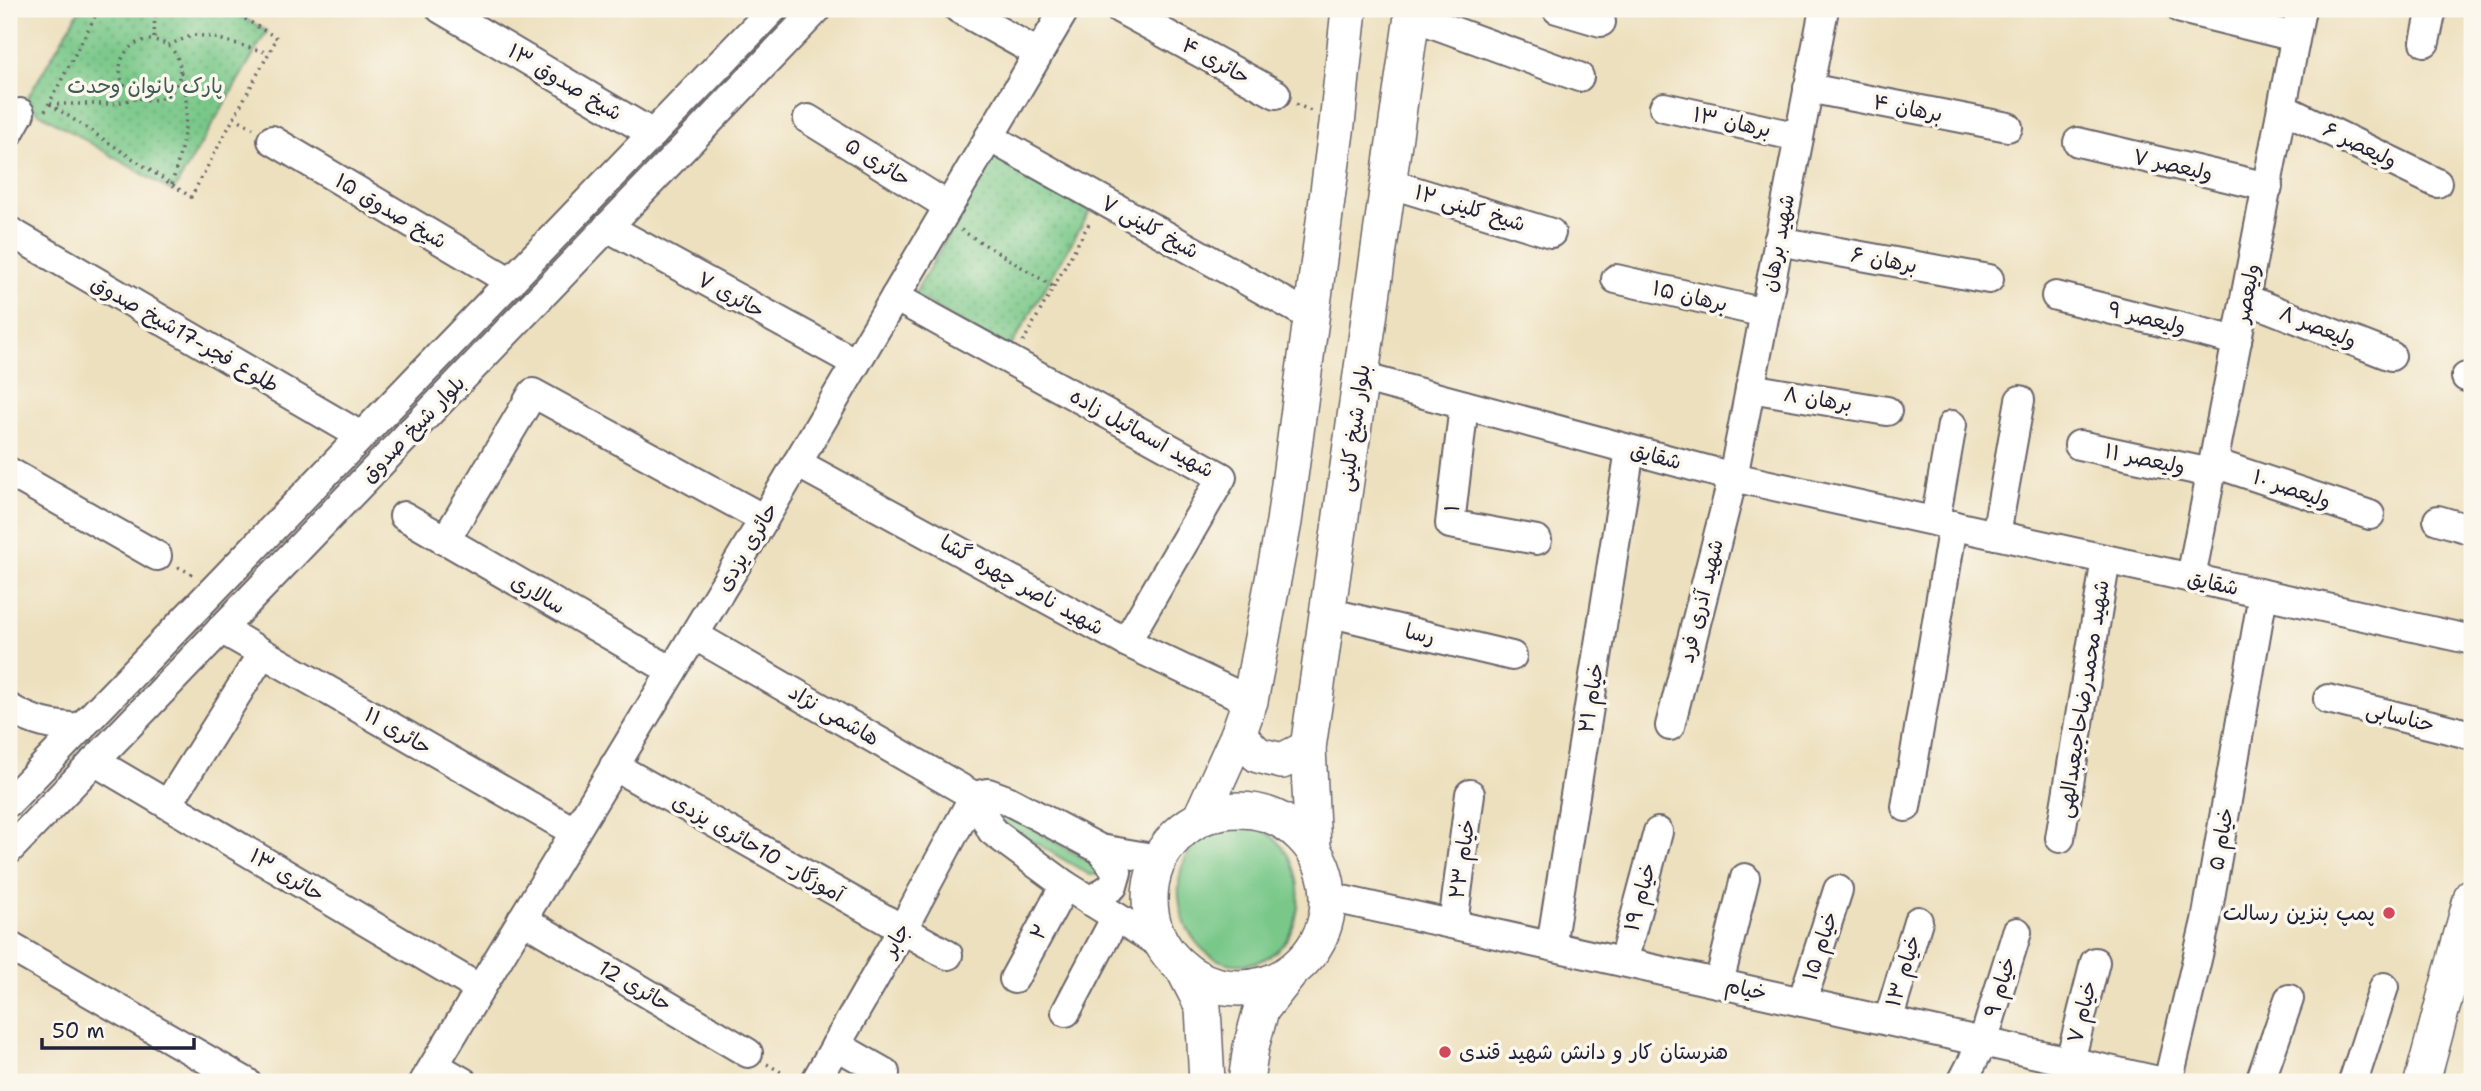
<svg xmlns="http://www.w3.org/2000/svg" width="2481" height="1091" font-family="'Shantell Sans','Playpen Sans Arabic',sans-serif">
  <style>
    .grass { fill: #79c889; stroke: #4e7562; stroke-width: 2 }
    .park { fill: url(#park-dots); stroke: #4e7562; stroke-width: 2 }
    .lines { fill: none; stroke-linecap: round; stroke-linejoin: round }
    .minor-casing { stroke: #696469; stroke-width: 32 }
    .major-casing { stroke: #696469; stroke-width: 38 }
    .path { stroke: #696469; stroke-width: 3.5; stroke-dasharray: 2 5; stroke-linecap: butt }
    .minor { stroke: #fff; stroke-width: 28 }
    .major { stroke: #fff; stroke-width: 35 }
    .poi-dot { fill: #d1495b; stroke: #fbf7ec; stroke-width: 2.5 }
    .labels { text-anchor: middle; stroke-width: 7; stroke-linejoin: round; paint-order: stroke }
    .street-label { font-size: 21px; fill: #22223b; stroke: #fbf7ec }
    .park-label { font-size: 21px; fill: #405c56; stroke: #fbf7ec }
    .poi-label { font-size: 21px; fill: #22223b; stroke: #fbf7ec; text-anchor: end }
  </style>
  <defs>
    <pattern id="park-dots" width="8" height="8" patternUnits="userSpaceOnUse" patternTransform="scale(1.75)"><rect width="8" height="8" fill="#79c889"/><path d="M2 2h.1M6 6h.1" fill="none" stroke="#63a271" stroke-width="1.8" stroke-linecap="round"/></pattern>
  </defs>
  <rect width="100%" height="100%" fill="#fbf7ec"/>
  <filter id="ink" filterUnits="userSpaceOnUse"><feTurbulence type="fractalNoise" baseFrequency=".0143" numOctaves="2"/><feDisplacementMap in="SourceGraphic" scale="14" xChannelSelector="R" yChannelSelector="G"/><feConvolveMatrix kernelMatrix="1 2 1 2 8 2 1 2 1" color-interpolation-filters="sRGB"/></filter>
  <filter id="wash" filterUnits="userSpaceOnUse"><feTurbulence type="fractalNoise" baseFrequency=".00686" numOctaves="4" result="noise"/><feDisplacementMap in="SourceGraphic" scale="28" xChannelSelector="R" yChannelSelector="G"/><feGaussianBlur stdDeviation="1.57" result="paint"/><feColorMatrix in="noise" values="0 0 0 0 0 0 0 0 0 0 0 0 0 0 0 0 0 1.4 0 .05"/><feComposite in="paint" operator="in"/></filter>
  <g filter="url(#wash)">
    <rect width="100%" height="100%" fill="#ede0be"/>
    <g class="grass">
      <path d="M991 806 1101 868V874L1090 875 983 812Z"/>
      <path d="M1240 824C1314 830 1320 955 1246 964 1170 972 1146 830 1240 824Z"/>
    </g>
    <g class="park">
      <path d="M80 9H229L267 31 173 192 24 104Z"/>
      <path d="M994 155 1090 211 1009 350 914 295Z"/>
    </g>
  </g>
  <g filter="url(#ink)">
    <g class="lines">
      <defs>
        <g id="minor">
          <path d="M441 9 653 134"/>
          <path d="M959 9 1038 53"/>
          <path d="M1120 9 1276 94"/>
          <path d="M1557 9 1601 22"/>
          <path d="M2181 9 2295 37"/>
          <path d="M1412 16 1579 77"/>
          <path d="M2425 42 2432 9"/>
          <path d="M1808 88 2008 127"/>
          <path d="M1664 107 1799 137"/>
          <path d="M2282 108 2437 183"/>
          <path d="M808 119 948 206"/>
          <path d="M9 133 20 113"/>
          <path d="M989 137 1310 316"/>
          <path d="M272 140 511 282"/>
          <path d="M2078 142 2268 187"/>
          <path d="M1388 183 1551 233"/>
          <path d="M607 227 856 363"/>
          <path d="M9 231 361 436"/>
          <path d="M1778 241 1989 279"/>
          <path d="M1616 279 1765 313"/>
          <path d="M2056 296 2237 341"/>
          <path d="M895 297 1222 477 1126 642"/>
          <path d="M2246 299 2391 356"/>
          <path d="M1361 377 1733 477 2472 640"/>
          <path d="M2466 377 2472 379"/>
          <path d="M1750 388 1887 411"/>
          <path d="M1464 405 1450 524 1537 540"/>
          <path d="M2079 445 2211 473"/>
          <path d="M797 463 1126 642 1250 701"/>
          <path d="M2214 463 2370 515"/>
          <path d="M9 472 157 556"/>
          <path d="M404 516 672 671"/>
          <path d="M2438 520 2472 530"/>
          <path d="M1935 521 1952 425"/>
          <path d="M1996 535 2020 400"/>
          <path d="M445 541 533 393 764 519"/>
          <path d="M2191 578 2301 9"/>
          <path d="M1327 612 1512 656"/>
          <path d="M221 629 575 832"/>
          <path d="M694 635 974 796"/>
          <path d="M2328 699 2472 735"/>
          <path d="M9 708C34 723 52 726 81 728"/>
          <path d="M1670 726 1733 477 1824 9"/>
          <path d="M94 761 480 989"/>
          <path d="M614 766 948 955"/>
          <path d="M974 796 992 831 1065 885 1163 946"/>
          <path d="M974 796 988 793 1007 800 1100 849 1158 859"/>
          <path d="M9 802 773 9"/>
          <path d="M168 804 262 654"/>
          <path d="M1906 807 1953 525"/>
          <path d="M2060 838 2106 559"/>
          <path d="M9 850 817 9"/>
          <path d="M1329 897 2163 1082"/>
          <path d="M1090 901 1113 886 1117 872 1100 849"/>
          <path d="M522 919 748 1053"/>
          <path d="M1453 924 1470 794"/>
          <path d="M9 946 246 1082"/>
          <path d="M1551 946 1630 450"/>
          <path d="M1623 962 1658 832"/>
          <path d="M1014 979 1065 885"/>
          <path d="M1719 983 1745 878"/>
          <path d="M1802 1002 1838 890"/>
          <path d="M1066 1012 1116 917"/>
          <path d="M1888 1021 1918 921"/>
          <path d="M836 1045 885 1073"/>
          <path d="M2070 1061 2095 962"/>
          <path d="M435 1066 463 1082"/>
          <path d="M424 1082 764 519 1065 9"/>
          <path d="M815 1082 902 930 974 796"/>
          <path d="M1962 1082 1983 1042 2017 932"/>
          <path d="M2168 1082 2206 921 2263 594"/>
          <path d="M2260 1082 2289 999"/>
          <path d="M2353 1082 2384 987"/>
        </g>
        <g id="major">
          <path d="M1238 735 1258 755 1282 761 1308 748"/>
          <circle cx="1239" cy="899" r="89"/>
          <path d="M1201 817 1238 735 1250 701 1284 522 1337 124 1349 9"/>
          <path d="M1313 848 1308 748 1413 9"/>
          <path d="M1183 968 1203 1007 1207 1082"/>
          <path d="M1246 1082 1251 1047 1261 1010 1291 972"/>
          <path d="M2422 1082 2472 896"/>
        </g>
      </defs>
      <use href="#minor" class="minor-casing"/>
      <use href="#major" class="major-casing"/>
      <g class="path">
        <path d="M154 38 155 9"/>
        <circle cx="150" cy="70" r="30"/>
        <path d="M168 45 194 35 212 37 269 53"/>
        <path d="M50 104 191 197 277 38 228 9"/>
        <path d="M50 104H112L138 98"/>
        <path d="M1296 104 1311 111"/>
        <path d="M45 111 99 9"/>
        <path d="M234 117 253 128"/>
        <path d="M172 184C182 147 193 110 181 72"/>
        <path d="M961 230 1054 287"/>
        <path d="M1023 342 1091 220"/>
        <path d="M178 567 196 576"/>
        <path d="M767 1064 791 1078"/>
      </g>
      <use href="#minor" class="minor"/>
      <use href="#major" class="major"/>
    </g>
  </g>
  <g class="poi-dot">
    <circle cx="2389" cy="913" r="7"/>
    <circle cx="1445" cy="1052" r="7"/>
  </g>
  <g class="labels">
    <g class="street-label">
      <text transform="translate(1216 61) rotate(29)" y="7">حائری ۴</text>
      <text transform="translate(565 82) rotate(31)" y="7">شیخ صدوق ۱۳</text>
      <text transform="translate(1908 108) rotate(11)" y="7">برهان ۴</text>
      <text transform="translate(1732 122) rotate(12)" y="7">برهان ۱۳</text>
      <text transform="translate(2360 145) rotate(26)" y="7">ولیعصر ۶</text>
      <text transform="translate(878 162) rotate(32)" y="7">حائری ۵</text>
      <text transform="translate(2173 165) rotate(13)" y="7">ولیعصر ۷</text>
      <text transform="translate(1470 208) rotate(17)" y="7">شیخ کلینی ۱۲</text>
      <text transform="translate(391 211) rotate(31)" y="7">شیخ صدوق ۱۵</text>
      <text transform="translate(1150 227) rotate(29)" y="7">شیخ کلینی ۷</text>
      <text transform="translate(1778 243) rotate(-79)" y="7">شهید برهان</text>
      <text transform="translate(1884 260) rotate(10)" y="7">برهان ۶</text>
      <text transform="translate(2247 293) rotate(-79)" y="7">ولیعصر</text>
      <text transform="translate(731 295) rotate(29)" y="7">حائری ۷</text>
      <text transform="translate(1690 296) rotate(13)" y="7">برهان ۱۵</text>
      <text transform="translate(2147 318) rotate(14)" y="7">ولیعصر ۹</text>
      <text transform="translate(2318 327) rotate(22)" y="7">ولیعصر ۸</text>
      <text transform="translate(185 334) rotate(30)" y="7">طلوع فجر-17شیخ صدوق</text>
      <text transform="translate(1818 399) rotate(9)" y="7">برهان ۸</text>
      <text transform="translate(1354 428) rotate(-82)" y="7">بلوار شیخ کلینی</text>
      <text transform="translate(413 429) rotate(-46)" y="7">بلوار شیخ صدوق</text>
      <text transform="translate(1142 433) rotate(29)" y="7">شهید اسمائیل زاده</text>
      <text transform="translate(1656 456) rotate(15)" y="7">شقایق</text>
      <text transform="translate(2145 459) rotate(12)" y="7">ولیعصر ۱۱</text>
      <text transform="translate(2292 489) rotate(19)" y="7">ولیعصر ۱۰</text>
      <text transform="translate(1452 508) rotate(-83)" y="7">۱</text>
      <text transform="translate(747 547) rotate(-59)" y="7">حائری یزدی</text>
      <text transform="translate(2213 583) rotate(12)" y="7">شقایق</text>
      <text transform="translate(1022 585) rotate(29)" y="7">شهید ناصر چهره گشا</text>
      <text transform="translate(538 594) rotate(30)" y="7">سالاری</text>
      <text transform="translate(1701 601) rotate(-76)" y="7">شهید آذری فرد</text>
      <text transform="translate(1420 634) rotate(13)" y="7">رسا</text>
      <text transform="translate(1591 698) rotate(-81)" y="7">خیام ۲۱</text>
      <text transform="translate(2083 699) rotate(-81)" y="7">شهید محمدرضاحاجیعبدالهی</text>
      <text transform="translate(834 715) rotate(30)" y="7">هاشمی نژاد</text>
      <text transform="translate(2400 717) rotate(14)" y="7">حناسابی</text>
      <text transform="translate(398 731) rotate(30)" y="7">حائری ۱۱</text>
      <text transform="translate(2221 839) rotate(-80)" y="7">خیام ۵</text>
      <text transform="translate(758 848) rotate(30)" y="7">آموزگار- 10حائری یزدی</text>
      <text transform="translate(1462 859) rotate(-82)" y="7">خیام ۲۳</text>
      <text transform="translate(287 875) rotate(31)" y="7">حائری ۱۳</text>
      <text transform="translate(1640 897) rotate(-75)" y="7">خیام ۱۹</text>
      <text transform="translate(1039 932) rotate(-61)" y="7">۲</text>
      <text transform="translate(896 940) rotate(-61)" y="7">جابر</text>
      <text transform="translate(1820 946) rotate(-72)" y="7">خیام ۱۵</text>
      <text transform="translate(1903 971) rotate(-73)" y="7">خیام ۱۳</text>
      <text transform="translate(635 986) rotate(30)" y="7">حائری 12</text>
      <text transform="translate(2000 987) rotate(-73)" y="7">خیام ۹</text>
      <text transform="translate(1746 989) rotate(13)" y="7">خیام</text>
      <text transform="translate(2082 1012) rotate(-76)" y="7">خیام ۷</text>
    </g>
    <g class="park-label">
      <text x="145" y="93">پارک بانوان وحدت</text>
    </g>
    <g class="poi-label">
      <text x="2375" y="920">پمپ بنزین رسالت</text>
      <text x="1459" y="1059" text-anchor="start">هنرستان کار و دانش شهید قندی</text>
    </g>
  </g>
  <rect width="2481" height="1091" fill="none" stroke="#fbf7ec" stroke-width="35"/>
  <path d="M42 1038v10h152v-10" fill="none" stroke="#22223b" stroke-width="3.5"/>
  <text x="52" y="1038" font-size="21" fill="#22223b" stroke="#fbf7ec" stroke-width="5" paint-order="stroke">50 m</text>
</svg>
